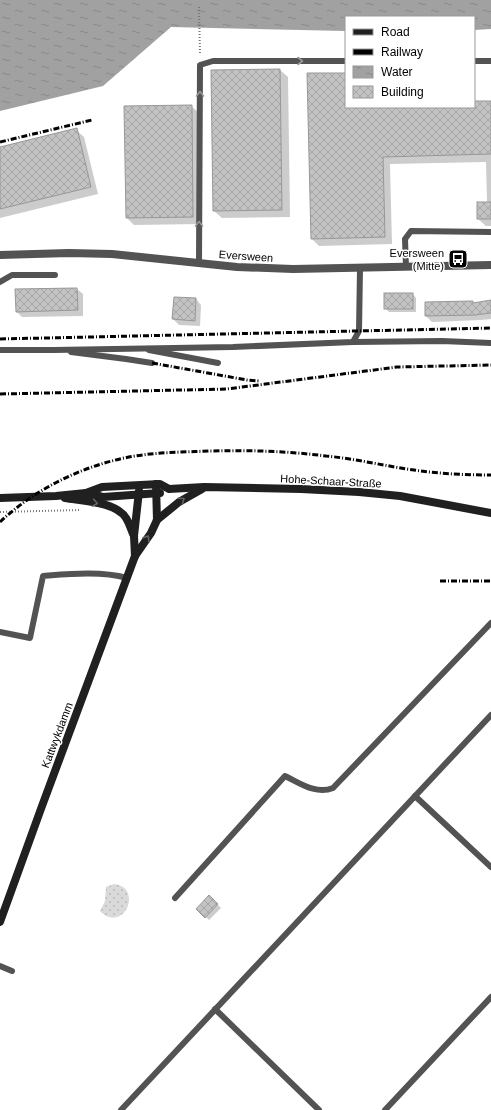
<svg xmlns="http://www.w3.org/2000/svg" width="491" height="1110" font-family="Arial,sans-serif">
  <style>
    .grass { fill: url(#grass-dots) }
    .water { fill: url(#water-ripples) }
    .shadow { fill: #0003 }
    .building { fill: url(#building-cross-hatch); stroke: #979797 }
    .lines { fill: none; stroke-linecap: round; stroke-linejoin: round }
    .path { stroke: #757575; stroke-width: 2; stroke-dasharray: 1 2; stroke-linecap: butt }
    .service { stroke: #535353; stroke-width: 6 }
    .minor { stroke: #535353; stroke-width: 8 }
    .secondary { stroke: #202020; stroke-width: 8 }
    .rail { stroke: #000; stroke-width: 3; stroke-dasharray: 6 2 1 2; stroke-linecap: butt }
    .oneway { stroke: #989898 }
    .oneway2 { stroke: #636363 }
    .labels { text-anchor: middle; stroke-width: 3; stroke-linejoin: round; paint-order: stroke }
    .poi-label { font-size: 11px; fill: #000; stroke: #fff; text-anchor: end }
    .street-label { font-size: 11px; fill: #000; stroke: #fff }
  </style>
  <defs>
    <pattern id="grass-dots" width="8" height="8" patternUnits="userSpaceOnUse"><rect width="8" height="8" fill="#dadada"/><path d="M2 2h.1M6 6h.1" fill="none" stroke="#b9b9b9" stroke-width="1.8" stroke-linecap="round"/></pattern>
    <pattern id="water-ripples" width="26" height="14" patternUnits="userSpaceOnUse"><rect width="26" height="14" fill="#a1a1a1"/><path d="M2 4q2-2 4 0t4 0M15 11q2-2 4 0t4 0" fill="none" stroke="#898989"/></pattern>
    <pattern id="building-cross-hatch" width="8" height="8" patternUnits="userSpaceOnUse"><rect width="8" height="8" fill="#c3c3c3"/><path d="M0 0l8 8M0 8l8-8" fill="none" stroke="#a6a6a6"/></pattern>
  </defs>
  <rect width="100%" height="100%" fill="#fff"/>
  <path class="grass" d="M114 884C144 887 124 935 100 911L105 901 106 887Z"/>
  <path class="water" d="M0 0H491V29L474 30V17H346V31L171 27 103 86 0 111Z"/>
  <g class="shadow">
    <path d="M280 70 288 77 290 217 222 218 214 211Z"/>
    <path d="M346 74V107H474V102H491V226H486L478 219 487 203 486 162 390 164 392 244 319 246 312 239Z"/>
    <path d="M191 106 199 113 200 224 134 225 127 218Z"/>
    <path d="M76 130 84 137 98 194 0 218V148Z"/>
    <path d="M77 289 83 294V316L22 317 16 311Z"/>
    <path d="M413 294 416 298V312H389L385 308Z"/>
    <path d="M196 299 201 305 200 326 179 325 173 319Z"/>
    <path d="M491 301V319L481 320 432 322 426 316 473 302 474 304Z"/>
    <path d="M209 896 221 908 209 920 197 909Z"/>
  </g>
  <g class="building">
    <path d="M280 69 282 210 213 211 211 70Z"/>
    <path d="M307 73H346V107H474V101H491V154L383 157 385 237 311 239Z"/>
    <path d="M192 105 193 217 126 218 124 106Z"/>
    <path d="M77 128 91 187 0 209V147Z"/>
    <rect x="477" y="202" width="14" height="17"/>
    <path d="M77 288 78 310 16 312 15 289Z"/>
    <rect x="384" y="293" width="29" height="16"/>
    <path d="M174 297 196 298 195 321 172 319Z"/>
    <path d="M491 300V313L475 315 425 316V302L473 301V303Z"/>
    <path d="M209 895 218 904 205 918 196 909Z"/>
  </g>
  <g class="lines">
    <g class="path">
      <path d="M199 7 200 55"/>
      <path d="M0 512 81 510"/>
    </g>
    <g class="service">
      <path d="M474 61H491"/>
      <path d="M199 263 200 65 213 61H346"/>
      <path d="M406 267 405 239 411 231 491 232"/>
      <path d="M0 282 12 275H55"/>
      <path d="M353 342 442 341 491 343"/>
      <path d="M0 350H54L233 347 353 342 359 331 360 268"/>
      <path d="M149 350 218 363"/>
      <path d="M71 352 126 359 152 363"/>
      <path d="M0 632 30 638 43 576C70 574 101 571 127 578"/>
      <path d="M415 796 491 867"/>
      <path d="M175 898 285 776C300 783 316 795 333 788L491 623"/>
      <path d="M0 966 12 971"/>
      <path d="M215 1009 319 1110"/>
      <path d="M121 1110 491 715"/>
      <path d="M385 1110 491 997"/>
    </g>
    <path class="minor" d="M0 255 69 253 112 254 237 267 293 269 491 265"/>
    <g class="secondary">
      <path d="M86 493 103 497 160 493"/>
      <path d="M0 498 56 496 86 493 102 487 160 484 169 489 204 487 301 489 359 492 400 496 491 513"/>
      <path d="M65 498C83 501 116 502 126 518 130 524 131 530 134 536"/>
      <path d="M157 520 179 502 202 489"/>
      <path d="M135 556 134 536 139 491"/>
      <path d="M0 922 42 806 135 556 151 533 157 520 156 484"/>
    </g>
    <g class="rail">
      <path d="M0 142 92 120"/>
      <path d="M0 339 491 328"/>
      <path d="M152 363 247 380 260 381"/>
      <path d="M0 394 227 389 397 367 491 365"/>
      <path d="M0 522C36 488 86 464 135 456 160 452 185 452 210 451 249 450 287 451 326 456 358 459 389 467 421 471 444 474 468 475 491 475"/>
      <path d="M440 581H491"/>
    </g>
  </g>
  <defs><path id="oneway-chevron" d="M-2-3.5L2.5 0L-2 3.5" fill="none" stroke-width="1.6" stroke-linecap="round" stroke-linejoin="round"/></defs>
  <g class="oneway">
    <use href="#oneway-chevron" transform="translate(300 61)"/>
    <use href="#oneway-chevron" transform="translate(200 94) rotate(-90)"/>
    <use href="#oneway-chevron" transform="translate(199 224) rotate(-90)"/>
  </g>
  <g class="oneway2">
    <use href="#oneway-chevron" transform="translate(182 500) rotate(-35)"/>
    <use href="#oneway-chevron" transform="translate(95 503) rotate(10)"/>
    <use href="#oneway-chevron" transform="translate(147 538) rotate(-57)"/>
  </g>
  <defs>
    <symbol id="bus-square" viewBox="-11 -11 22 22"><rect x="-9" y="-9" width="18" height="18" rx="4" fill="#000" stroke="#fff"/><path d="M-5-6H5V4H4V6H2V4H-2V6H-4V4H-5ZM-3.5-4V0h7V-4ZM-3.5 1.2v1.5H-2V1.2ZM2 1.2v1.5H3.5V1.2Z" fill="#fff"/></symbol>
  </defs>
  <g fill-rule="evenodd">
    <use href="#bus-square" x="447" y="248" width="22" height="22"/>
  </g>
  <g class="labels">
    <g class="poi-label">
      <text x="444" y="257">Eversween<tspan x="444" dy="13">(Mitte)</tspan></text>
    </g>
    <g class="street-label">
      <text transform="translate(246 256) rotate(4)" y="4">Eversween</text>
      <text transform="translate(331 481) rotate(3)" y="4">Hohe-Schaar-Straße</text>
      <text transform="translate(57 735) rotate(-69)" y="4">Kattwykdamm</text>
    </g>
  </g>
  <rect x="345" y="16" width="130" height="92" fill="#ffffff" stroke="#999999"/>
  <rect x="353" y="29" width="20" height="6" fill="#202020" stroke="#999999"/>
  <text x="381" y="36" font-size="12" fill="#000000">Road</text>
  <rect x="353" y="49" width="20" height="6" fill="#000000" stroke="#999999"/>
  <text x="381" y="56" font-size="12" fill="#000000">Railway</text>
  <rect x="353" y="66" width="20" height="12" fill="url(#water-ripples)" stroke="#999999"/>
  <text x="381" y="76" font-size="12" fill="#000000">Water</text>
  <rect x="353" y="86" width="20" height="12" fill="url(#building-cross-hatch)" stroke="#999999"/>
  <text x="381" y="96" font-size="12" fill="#000000">Building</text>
</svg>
